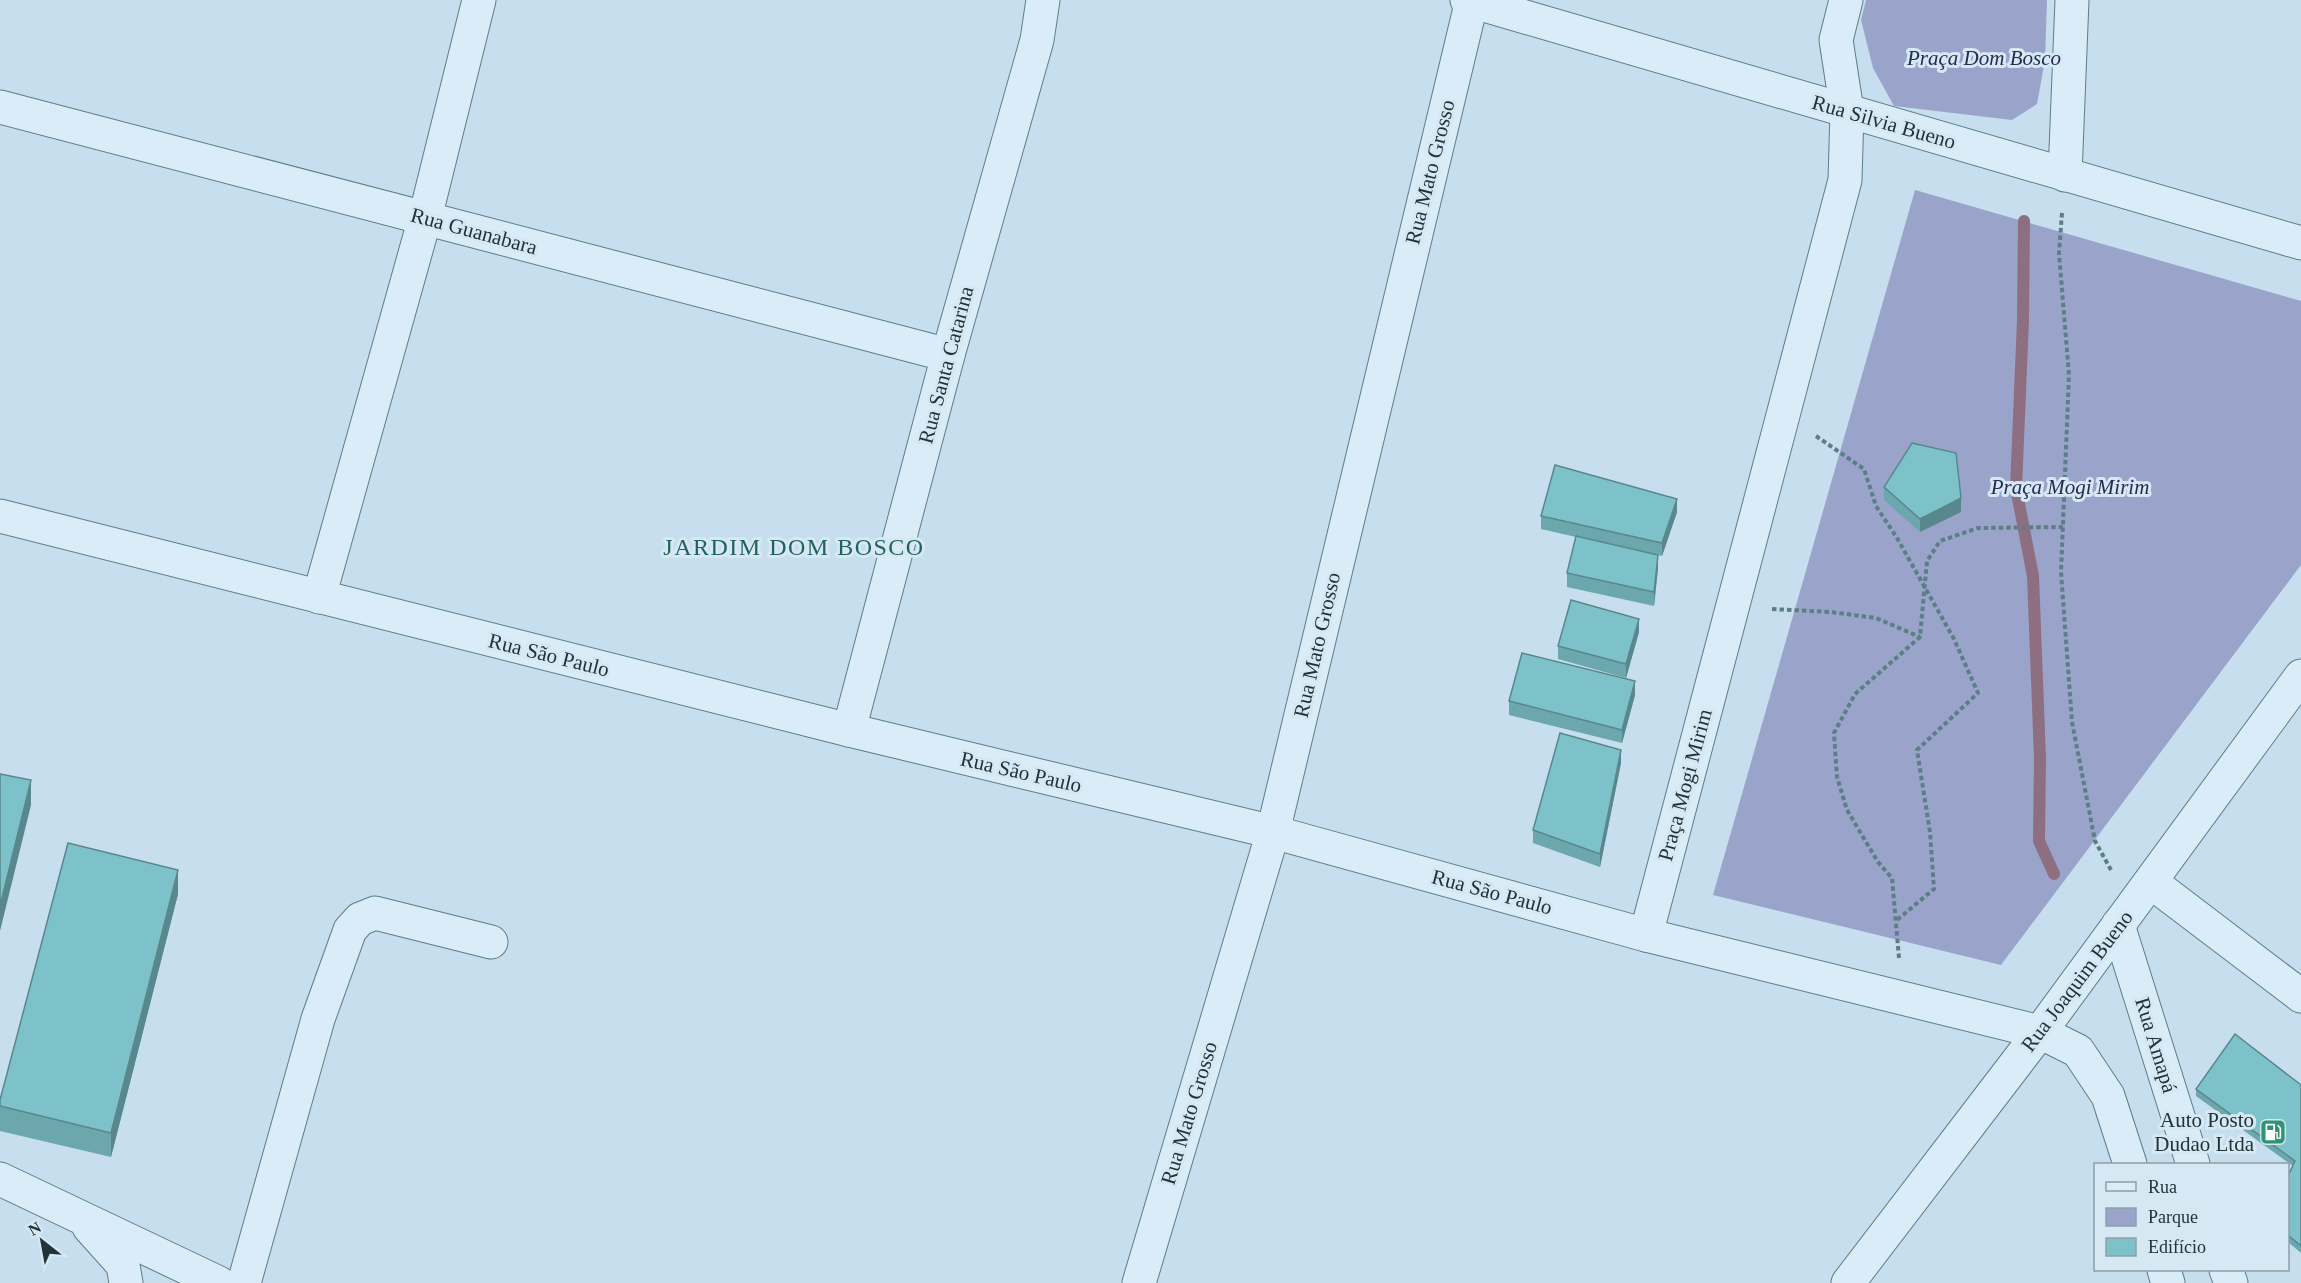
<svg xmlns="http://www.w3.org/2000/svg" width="2301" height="1283" font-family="'Times New Roman',serif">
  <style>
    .green { fill: #9aa4ca }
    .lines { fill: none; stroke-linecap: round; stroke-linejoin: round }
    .stream { stroke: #8e6e81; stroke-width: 12 }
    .minor-casing { stroke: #5c7e87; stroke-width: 35 }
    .path { stroke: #5c7e87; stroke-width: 4; stroke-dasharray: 4.5 3; stroke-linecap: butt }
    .minor { stroke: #d9ecf8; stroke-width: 33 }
    .wall { fill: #6ca7ad }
    .shaded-wall { fill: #58888d }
    .building { fill: #7ec2c9; stroke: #58888d; stroke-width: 1.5 }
    .labels { text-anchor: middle; stroke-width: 6; stroke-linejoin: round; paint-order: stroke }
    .park-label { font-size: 21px; font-style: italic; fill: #272b54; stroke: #d5e8f4 }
    .street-label { font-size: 21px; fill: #203438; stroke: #d5e8f4 }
    .poi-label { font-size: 21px; fill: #203438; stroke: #d5e8f4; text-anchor: end }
    .quarter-label { font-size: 24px; letter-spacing: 1.5px; fill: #21635b; stroke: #d5e8f4 }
  </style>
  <rect width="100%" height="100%" fill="#c6deed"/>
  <g class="green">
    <path d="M1866 0H2047L2045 60 2037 104 2012 120 1894 106 1873 68 1861 20Z"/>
    <path d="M1915 190 2301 301V565L2001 965 1713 895Z"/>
  </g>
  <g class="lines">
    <path class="stream" d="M2024 221 2023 320 2016 488 2033 576 2040 758 2039 841 2054 874"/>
    <defs>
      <g id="minor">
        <path d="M1467 0 2301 243"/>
        <path d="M0 107 948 355"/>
        <path d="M2065 175 2072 0"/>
        <path d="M0 516 849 730 1273 832 1646 935 2040 1032 2078 1051 2108 1096 2130 1164"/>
        <path d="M319 597 425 218 479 0"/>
        <path d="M849 730 948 355 1037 40 1043 0"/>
        <path d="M2151 882 2301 996"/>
        <path d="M2118 925 2193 1164"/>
        <path d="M1646 935 1845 180 1847 111 1836 40 1846 0"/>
        <path d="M0 1179 219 1283"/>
        <path d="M89 1227 123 1265 126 1283"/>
        <path d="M2164 1270 2168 1283"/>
        <path d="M2226 1270 2231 1283"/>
        <path d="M244 1283 318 1019 350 930 360 919 375 913 491 942"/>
        <path d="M1139 1283 1273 832 1472 0"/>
        <path d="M1848 1283 2040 1032 2301 676"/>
      </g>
    </defs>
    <use href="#minor" class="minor-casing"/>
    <g class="path">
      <path d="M2062 213 2059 253 2069 375 2061 572 2072 722 2095 841 2111 870"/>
      <path d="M1816 436 1864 469 1876 506 1897 538 1954 639 1978 693 1917 750 1930 832 1934 889 1897 920"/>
      <path d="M1772 609 1831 612 1876 618 1920 637"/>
      <path d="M1899 958 1892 878 1878 862 1847 810 1837 777 1834 733 1855 694 1920 637 1927 561 1940 541 1978 528 2063 527"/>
    </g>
    <use href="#minor" class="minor"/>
  </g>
  <g class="wall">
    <path d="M1884 487 1961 512 1920 532 1884 500Z"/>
    <path d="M1677 512 1662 556 1658 555V568L1654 606 1567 587V573L1576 537 1541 529V516Z"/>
    <path d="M1639 632 1626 678 1558 659V646Z"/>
    <path d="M1635 695 1622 743 1509 715V701Z"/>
    <path d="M1621 763 1600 867 1533 843V830Z"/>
    <path d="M178 894 111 1157 0 1131V1100Z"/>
    <path d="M2301 1085V1253L2288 1242V1176L2293 1166 2196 1096V1089Z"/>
  </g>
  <g class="shaded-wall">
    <path d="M1961 498V512L1920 532V519Z"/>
    <path d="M1677 499V512L1662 556V543Z"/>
    <path d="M1658 555V568L1654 606V592Z"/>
    <path d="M1639 619V632L1626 678V664Z"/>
    <path d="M1635 681V695L1622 743V730Z"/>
    <path d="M1621 750V763L1600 867V854Z"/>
    <path d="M31 780V805L0 931V906Z"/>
    <path d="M178 870V894L111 1157V1133Z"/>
  </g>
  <g class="building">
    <path d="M1912 443 1956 453 1961 498 1920 519 1884 487Z"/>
    <path d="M1555 465 1677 499 1662 543 1541 516Z"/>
    <path d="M1576 536 1658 555 1654 592 1567 573Z"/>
    <path d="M1571 600 1639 619 1626 664 1558 646Z"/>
    <path d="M1522 653 1635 681 1622 730 1509 701Z"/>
    <path d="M1560 733 1621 750 1600 854 1533 830Z"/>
    <path d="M0 774 31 780 0 906Z"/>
    <path d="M68 843 178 870 111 1133 0 1106V1100Z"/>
    <path d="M2235 1034 2301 1085V1246L2288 1235V1176L2295 1161 2196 1089Z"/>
  </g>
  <defs>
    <symbol id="fuel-square" viewBox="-11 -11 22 22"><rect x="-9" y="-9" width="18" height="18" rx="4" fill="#2f9472" stroke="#d5e8f4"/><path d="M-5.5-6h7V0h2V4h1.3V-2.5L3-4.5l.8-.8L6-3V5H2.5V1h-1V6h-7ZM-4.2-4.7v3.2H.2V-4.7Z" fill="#fff"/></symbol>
  </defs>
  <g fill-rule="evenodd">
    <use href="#fuel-square" x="2258" y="1117" width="30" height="30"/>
  </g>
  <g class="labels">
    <g class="park-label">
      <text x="1984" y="65">Praça Dom Bosco</text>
      <text x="2070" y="494">Praça Mogi Mirim</text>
    </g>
    <g class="street-label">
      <text transform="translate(1884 122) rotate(16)" y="7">Rua Silvia Bueno</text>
      <text transform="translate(1430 172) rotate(-76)" y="7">Rua Mato Grosso</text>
      <text transform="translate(474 231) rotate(15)" y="7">Rua Guanabara</text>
      <text transform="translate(946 365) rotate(-75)" y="7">Rua Santa Catarina</text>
      <text transform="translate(1317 645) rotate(-77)" y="7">Rua Mato Grosso</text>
      <text transform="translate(549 655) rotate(14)" y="7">Rua São Paulo</text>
      <text transform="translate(1021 772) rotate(13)" y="7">Rua São Paulo</text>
      <text transform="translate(1685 785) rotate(-75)" y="7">Praça Mogi Mirim</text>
      <text transform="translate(1492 892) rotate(15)" y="7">Rua São Paulo</text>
      <text transform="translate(2077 981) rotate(-53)" y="7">Rua Joaquim Bueno</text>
      <text transform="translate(2156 1045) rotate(73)" y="7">Rua Amapá</text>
      <text transform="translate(1189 1113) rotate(-73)" y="7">Rua Mato Grosso</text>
    </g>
    <g class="poi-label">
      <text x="2254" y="1127">Auto Posto<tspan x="2254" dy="24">Dudao Ltda</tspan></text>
    </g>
    <g class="quarter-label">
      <text x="794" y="555">JARDIM DOM BOSCO</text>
    </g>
  </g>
  <rect x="2094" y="1163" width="195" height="108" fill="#d5e8f4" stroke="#8da0a9" stroke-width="1.5"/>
  <rect x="2106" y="1182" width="30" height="9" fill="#d9ecf8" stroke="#8da0a9" stroke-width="1.5"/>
  <text x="2148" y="1193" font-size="18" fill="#203438">Rua</text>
  <rect x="2106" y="1208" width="30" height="18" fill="#9aa4ca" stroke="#8da0a9" stroke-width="1.5"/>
  <text x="2148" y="1223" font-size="18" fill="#203438">Parque</text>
  <rect x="2106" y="1238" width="30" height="18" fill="#7ec2c9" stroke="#8da0a9" stroke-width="1.5"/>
  <text x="2148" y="1253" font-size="18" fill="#203438">Edifício</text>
  <g transform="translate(42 1241) rotate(329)" stroke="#d5e8f4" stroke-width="4.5" paint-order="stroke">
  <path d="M0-4.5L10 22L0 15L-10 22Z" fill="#203438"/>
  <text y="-9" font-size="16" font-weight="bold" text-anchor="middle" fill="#203438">N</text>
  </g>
</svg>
